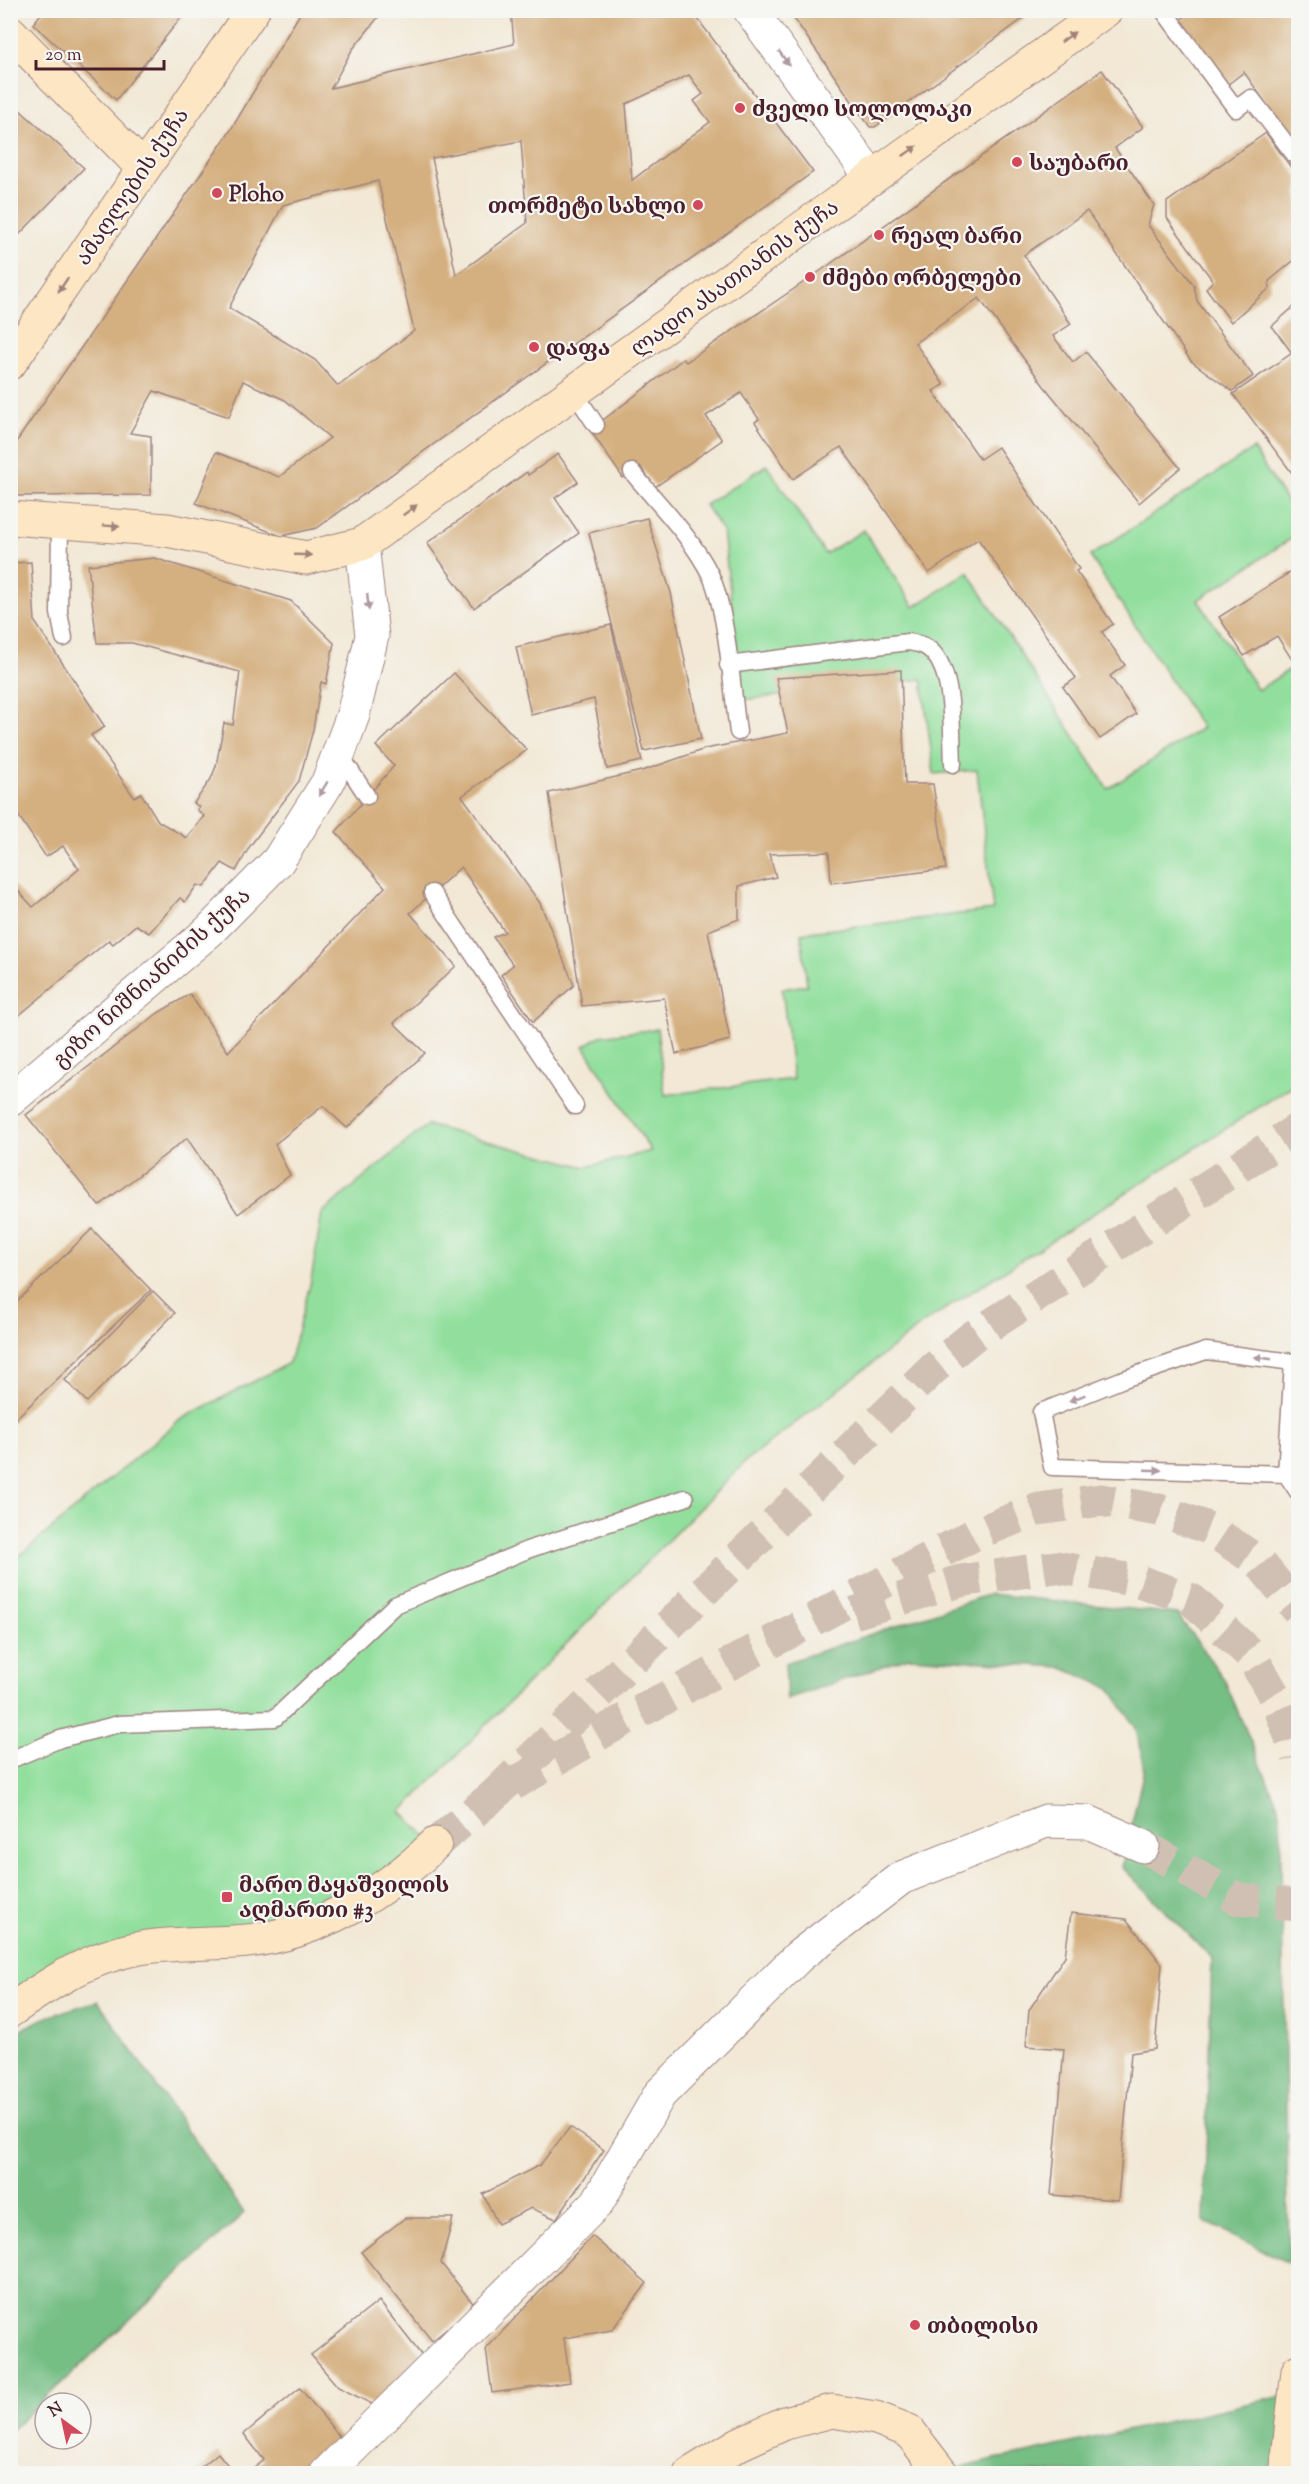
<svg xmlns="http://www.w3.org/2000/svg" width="1309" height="2484" font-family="'Sorts Mill Goudy','Noto Serif Georgian',serif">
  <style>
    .green { fill: #92df9d; stroke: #6e7f64; stroke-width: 1.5 }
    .forest { fill: #75be84; stroke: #606e58; stroke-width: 1.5 }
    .building { fill: #d4af7f; fill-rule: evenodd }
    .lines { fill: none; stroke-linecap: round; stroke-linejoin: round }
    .street-tunnel { stroke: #d0c0b3; stroke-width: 33; stroke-dasharray: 33 16; stroke-linecap: butt }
    .secondary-tunnel { stroke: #d0c0b3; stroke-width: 33; stroke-dasharray: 33 16; stroke-linecap: butt }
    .lane-casing { stroke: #9e8480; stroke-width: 19 }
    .street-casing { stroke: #9e8480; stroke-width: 35 }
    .secondary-casing { stroke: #9e8480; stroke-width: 35 }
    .lane { stroke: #fff; stroke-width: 16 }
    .street { stroke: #fff; stroke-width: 33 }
    .secondary { stroke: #fce6c4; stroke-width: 33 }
    .oneway { fill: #a38278 }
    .oneway2 { fill: #ae9aa0 }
    .poi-dot { fill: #d1495b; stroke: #f6f6f2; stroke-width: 2 }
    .labels { text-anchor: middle; stroke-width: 4.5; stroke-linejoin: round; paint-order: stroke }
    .poi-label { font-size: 22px; font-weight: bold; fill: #4a1f2b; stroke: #f6f6f2; text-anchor: start }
    .street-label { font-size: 22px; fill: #4a1f2b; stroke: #f6f6f2 }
  </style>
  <rect width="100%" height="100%" fill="#f6f6f2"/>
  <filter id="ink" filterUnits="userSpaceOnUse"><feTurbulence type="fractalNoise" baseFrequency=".0167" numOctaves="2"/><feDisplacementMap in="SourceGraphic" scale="12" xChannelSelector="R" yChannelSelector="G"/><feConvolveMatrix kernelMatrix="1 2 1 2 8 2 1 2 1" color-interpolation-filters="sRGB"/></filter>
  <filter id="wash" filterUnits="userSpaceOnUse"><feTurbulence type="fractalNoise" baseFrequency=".008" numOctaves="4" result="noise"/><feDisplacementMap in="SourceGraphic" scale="24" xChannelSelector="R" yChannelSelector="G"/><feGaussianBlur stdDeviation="1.35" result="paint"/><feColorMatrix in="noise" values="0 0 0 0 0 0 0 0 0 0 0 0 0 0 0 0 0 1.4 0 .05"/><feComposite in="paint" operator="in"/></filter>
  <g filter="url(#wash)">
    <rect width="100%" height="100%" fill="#f2e8d5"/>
    <path class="green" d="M1253 449 1298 519V534L1198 600 1258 690 1298 664V1082L928 1320 745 1462 401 1812 435 1844 328 1917 144 1948 11 2011V1563L180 1420 289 1363 311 1281 322 1213 427 1125 586 1167 651 1151 584 1046 600 1036 657 1029 665 1095 793 1079 782 989 807 985 801 933 993 910 977 770 934 774 922 679 743 700 723 532 705 505 767 465 825 554 864 530 914 607 968 572 1108 789 1202 728 1090 556Z"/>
    <g class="forest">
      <path d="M990 1594 1177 1614 1224 1679 1280 1810 1289 2263 1204 2221 1212 1958 1122 1867 1144 1770 1136 1728 1110 1688 1060 1667 909 1657 787 1699 785 1663Z"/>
      <path d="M98 2001 244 2213 11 2430V2036C37 2018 67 2010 98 2001Z"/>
      <path d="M1296 2393 1298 2473 941 2472Z"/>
    </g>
    <g id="blocks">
      <g class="building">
        <path d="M44 10H187L116 100 33 24Z"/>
        <path d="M302 10H384L352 50 331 88 514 44 511 10H691L813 172 317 528 281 536 196 503 216 452 279 477 330 438 285 400 243 381 229 417 154 391 130 433 151 436V495L10 496V451L229 133ZM689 75 703 94 694 101 710 122 632 180 626 104ZM521 141 527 223 456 275 432 158ZM378 181 414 331 338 386 315 360 229 308 283 205Z"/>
        <path d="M788 10H1035L875 127H870Z"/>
        <path d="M1194 10H1298V149L1244 72 1227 85 1180 20Z"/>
        <path d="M1102 70 1143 127 1115 148 1154 205 1148 225 1194 285 1197 301 1253 376 1232 391 1191 361 1087 211 1024 255 1071 324 1053 336 1073 362 1086 352 1180 468 1139 503 1044 386 979 298 915 343 944 385 933 391 980 459 998 447 1079 569 1076 571 1113 624 1102 632 1125 665 1110 676 1136 714 1100 739 1063 687 1076 678 978 539 929 573 841 447 793 479 755 422 759 419 741 393 706 416 722 440 655 487 640 466 623 478 590 430 683 359 686 362 819 272Z"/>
        <path d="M10 101 84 168 10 244Z"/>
        <path d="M1266 133 1298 177V260L1297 258 1269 281 1270 288 1231 322 1206 288 1213 281 1167 218V202Z"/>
        <path d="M1298 303V481L1233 394 1292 353 1272 326Z"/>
        <path d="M558 454 578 482 555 498 579 533 474 608 427 543 527 472 528 475Z"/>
        <path d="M647 518 671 593 701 739 644 751 589 533Z"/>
        <path d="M154 558 291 601 334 643 326 684 321 682 313 730 299 781 250 846 236 871 222 863 204 887 197 885 185 902 180 898 149 933 136 925 113 944 109 940 10 1023V882L33 907 79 869 63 846 46 857 10 803V563L31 562 35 622 105 727 91 735 134 797 141 793 158 821 187 838 204 816 197 810 199 807 194 803 211 779 216 766 224 723 233 725 240 672 132 643H97L88 565Z"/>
        <path d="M1292 571 1298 581V669L1277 636 1244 656 1219 617Z"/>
        <path d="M611 625 642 761 607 769 594 699 531 715 516 647Z"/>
        <path d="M901 670 905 784H933L946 869 831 883 829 852 769 854 776 877 739 886V919L708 931 730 1040 676 1054 664 998 582 1006 549 793 645 770 705 749 788 733 776 678Z"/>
        <path d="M454 673 527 750 462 796 540 903 574 985 533 1022 501 975 513 965 493 937 505 932 461 867 410 913 456 966 394 1023 425 1053 347 1128 323 1106 275 1144 290 1175 238 1214 187 1138 99 1206 26 1115 158 1013 190 994 228 1052 385 887 336 832 394 766 376 746Z"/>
        <path d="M92 1229 151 1290 10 1424V1308Z"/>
        <path d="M153 1291 175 1313 87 1402 65 1380Z"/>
        <path d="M1071 1913 1126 1919 1162 1964 1155 2049 1131 2053 1118 2200 1051 2195 1064 2049 1026 2046 1029 2010 1065 1956Z"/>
        <path d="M570 2127 604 2150 556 2219 531 2208 498 2224 483 2194 540 2165Z"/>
        <path d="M405 2218H453L441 2263 475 2306 432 2341 361 2252Z"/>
        <path d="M592 2236 647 2283 612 2330 564 2338 570 2382 492 2393 486 2349Z"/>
        <path d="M379 2301 426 2361 374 2405 338 2387 311 2355Z"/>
        <path d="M300 2388 343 2441 302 2474H247L264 2460 244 2434Z"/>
        <path d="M218 2453 235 2474H193Z"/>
      </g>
    </g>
  </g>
  <g filter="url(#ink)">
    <use href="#blocks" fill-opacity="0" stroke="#9e8480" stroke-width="1.5"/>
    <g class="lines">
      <g class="street-tunnel">
        <path d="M493 1796 934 1368 972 1337 1298 1129"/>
        <path d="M1143 1846 1238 1899 1298 1905"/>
      </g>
      <g class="secondary-tunnel">
        <path d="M854 1613 960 1581 1055 1567 1139 1581 1192 1600 1250 1654 1276 1698 1298 1756"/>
        <path d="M435 1844 493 1796 622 1721 973 1535 1039 1509 1101 1500 1159 1510 1208 1528 1259 1562 1298 1610"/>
      </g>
      <defs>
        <g id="lane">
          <path d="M1163 10 1236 109 1251 98 1298 159"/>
          <path d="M574 392 596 425"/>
          <path d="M632 472C658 504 691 536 710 574 727 609 732 690 738 732"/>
          <path d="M60 522 59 613 64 638"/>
          <path d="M728 665 908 642C914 643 921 644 926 647 956 665 951 733 953 764"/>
          <path d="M339 753 367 796"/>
          <path d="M432 893 575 1106"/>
          <path d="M1286 1474 1052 1467 1041 1412 1121 1380 1206 1351 1293 1362 1286 1474 1298 1492"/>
          <path d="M10 1760 60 1739 119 1724 275 1718 395 1605 527 1550 685 1498"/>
        </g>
        <g id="street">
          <path d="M750 10 872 178"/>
          <path d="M10 1100 208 932 278 861 328 782 353 715 372 636 362 544"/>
          <path d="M326 2474 597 2203 660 2094 799 1956 901 1878 1046 1821 1088 1822 1143 1846"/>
        </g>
        <g id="secondary">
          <path d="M10 32 142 167"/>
          <path d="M10 363 253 10"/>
          <path d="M10 518 167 530 306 558 362 544 1106 10"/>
          <path d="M10 2011C43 1988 77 1965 115 1954 156 1941 204 1945 247 1941 317 1934 385 1893 435 1844"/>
          <path d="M690 2474 739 2444 785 2423 832 2411 876 2418 909 2431 942 2474"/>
          <path d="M1286 2474 1298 2371"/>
        </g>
      </defs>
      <use href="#lane" class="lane-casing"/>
      <use href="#street" class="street-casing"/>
      <use href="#secondary" class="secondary-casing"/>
      <use href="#lane" class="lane"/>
      <use href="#street" class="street"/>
      <use href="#secondary" class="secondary"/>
    </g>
    <defs><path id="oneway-solid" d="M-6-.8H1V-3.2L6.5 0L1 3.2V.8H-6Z" transform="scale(1.5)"/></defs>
    <g class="oneway">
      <use href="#oneway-solid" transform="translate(1068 37) rotate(-36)"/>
      <use href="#oneway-solid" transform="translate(910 151) rotate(-35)"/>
      <use href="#oneway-solid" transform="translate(63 285) rotate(124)"/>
      <use href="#oneway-solid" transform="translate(410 510) rotate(-36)"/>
      <use href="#oneway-solid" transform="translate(111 526) rotate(4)"/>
      <use href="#oneway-solid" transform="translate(303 555) rotate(2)"/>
    </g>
    <g class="oneway2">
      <use href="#oneway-solid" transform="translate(784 58) rotate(54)"/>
      <use href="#oneway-solid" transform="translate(368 602) rotate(84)"/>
      <use href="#oneway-solid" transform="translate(323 789) rotate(121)"/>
      <use href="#oneway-solid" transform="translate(1263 1358) rotate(-172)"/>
      <use href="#oneway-solid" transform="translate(1077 1398) rotate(158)"/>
      <use href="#oneway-solid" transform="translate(1153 1470) rotate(2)"/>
    </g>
  </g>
  <g class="poi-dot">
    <circle cx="740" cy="108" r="6"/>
    <circle cx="1017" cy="162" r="6"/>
    <circle cx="217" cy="193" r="6"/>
    <circle cx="698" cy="205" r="6"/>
    <circle cx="879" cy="235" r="6"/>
    <circle cx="810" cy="277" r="6"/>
    <circle cx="534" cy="347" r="6"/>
    <rect x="221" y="1891" width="12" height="12" rx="3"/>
    <circle cx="915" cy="2325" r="6"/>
  </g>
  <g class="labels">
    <g class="poi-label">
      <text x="752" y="116">ძველი სოლოლაკი</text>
      <text x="1029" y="170">საუბარი</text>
      <text x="229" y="201">Ploho</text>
      <text x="686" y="213" text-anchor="end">თორმეტი სახლი</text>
      <text x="891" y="243">რეალ ბარი</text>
      <text x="822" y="285">ძმები ორბელები</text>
      <text x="546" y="355">დაფა</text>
      <text x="239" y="1892">მარო მაყაშვილის<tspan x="239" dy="25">აღმართი #3</tspan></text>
      <text x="927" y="2333">თბილისი</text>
    </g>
    <g class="street-label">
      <text transform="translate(131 186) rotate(-56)" y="8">ამაღლების ქუჩა</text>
      <text transform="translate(734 277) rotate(-36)" y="8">ლადო ასათიანის ქუჩა</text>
      <text transform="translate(151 977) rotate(-42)" y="8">გიზო ნიშნიანიძის ქუჩა</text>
    </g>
  </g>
  <rect width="1309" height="2484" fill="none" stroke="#f6f6f2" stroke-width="36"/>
  <g transform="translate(63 2421) rotate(327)"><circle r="28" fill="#f6f6f2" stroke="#b1a0a2" stroke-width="1.5"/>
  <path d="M0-4.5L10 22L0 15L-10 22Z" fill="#d1495b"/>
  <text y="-9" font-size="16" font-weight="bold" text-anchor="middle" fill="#4a1f2b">N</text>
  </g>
  <path d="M36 60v9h128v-9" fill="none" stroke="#4a1f2b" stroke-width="3"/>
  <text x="45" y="60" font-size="18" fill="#4a1f2b" stroke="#f6f6f2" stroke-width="4.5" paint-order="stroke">20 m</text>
</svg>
